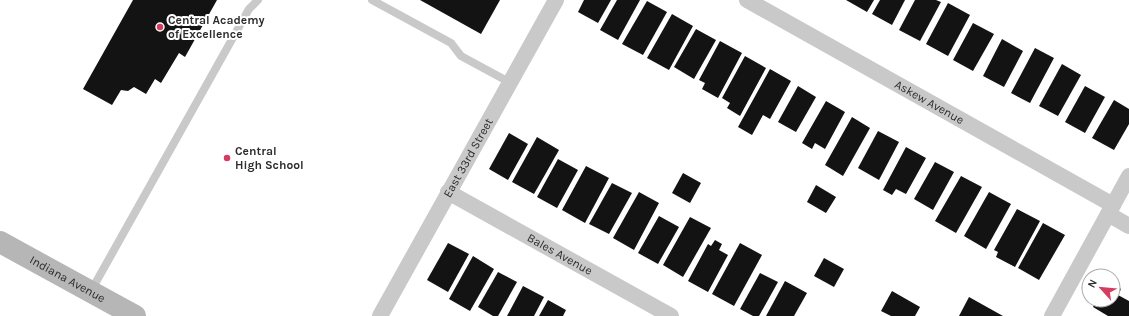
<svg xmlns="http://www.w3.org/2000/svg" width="1129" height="316" font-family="Karla,sans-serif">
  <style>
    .building { fill: #131313 }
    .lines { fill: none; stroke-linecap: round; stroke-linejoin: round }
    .lane { stroke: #c9c9c9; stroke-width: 8 }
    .street { stroke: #c9c9c9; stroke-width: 16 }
    .secondary { stroke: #b6b6b6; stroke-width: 22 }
    .poi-dot { fill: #d63c5f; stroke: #fff; stroke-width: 1.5 }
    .labels { text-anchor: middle; stroke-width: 4; stroke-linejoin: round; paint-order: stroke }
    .poi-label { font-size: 12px; font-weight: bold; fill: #2c2c2c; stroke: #fff; text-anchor: start }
    .street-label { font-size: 12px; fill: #2c2c2c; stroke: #fff }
  </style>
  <rect width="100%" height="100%" fill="#fff"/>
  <g class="building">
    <path d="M133 0H217L185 57 179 53 161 83 155 79 146 94 134 87 128 91 121 90 112 105 83 89Z"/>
    <path d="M420 0H500L481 34Z"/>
    <path d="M584 0H611L598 23 578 12Z"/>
    <path d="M617 0H640L618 40 600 30Z"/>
    <path d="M846 0H874L867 12Z"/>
    <path d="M880 0H905L892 25 872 14Z"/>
    <path d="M915 0H936L941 2 920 41 899 30Z"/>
    <path d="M647 1 667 12 643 55 622 44Z"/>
    <path d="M948 3 970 15 948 56 926 44Z"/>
    <path d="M672 14 693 26 669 70 647 58Z"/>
    <path d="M973 23 994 34 973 71 953 60Z"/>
    <path d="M696 29 716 40 694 79 674 67Z"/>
    <path d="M1002 39 1023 51 1004 87 983 76Z"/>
    <path d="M720 41 742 53 718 98 702 89 705 83 699 80Z"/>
    <path d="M1035 48 1054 58 1030 103 1011 93Z"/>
    <path d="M745 56 766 68 740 116 727 108 730 103 722 98Z"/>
    <path d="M1062 64 1081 75 1058 116 1039 106Z"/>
    <path d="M770 69 791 81 770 119 763 115 752 135 738 127Z"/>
    <path d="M798 86 816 97 796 132 778 122Z"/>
    <path d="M1085 86 1105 97 1085 133 1065 122Z"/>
    <path d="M1114 100 1129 109V124L1114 150 1092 138Z"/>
    <path d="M826 101 845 112 825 149 815 143 812 149 802 143Z"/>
    <path d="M852 117 870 128 843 176 825 165Z"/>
    <path d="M878 131 899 142 879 180 858 168Z"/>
    <path d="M509 133 528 144 508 180 489 169Z"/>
    <path d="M537 137 559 150 534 194 512 182Z"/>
    <path d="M906 147 926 158 906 194 896 189 892 195 883 190Z"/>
    <path d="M558 159 578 170 557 208 537 197Z"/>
    <path d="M935 162 954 172 933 210 914 199Z"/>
    <path d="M586 166 609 178 585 223 562 210Z"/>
    <path d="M683 173 701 183 690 203 672 193Z"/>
    <path d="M961 176 982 187 956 233 935 221Z"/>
    <path d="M612 183 632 193 609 234 589 224Z"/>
    <path d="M816 185 836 197 826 213 807 202Z"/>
    <path d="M639 192 659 203 634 250 613 238Z"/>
    <path d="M989 192 1011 204 986 249 964 236Z"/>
    <path d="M1017 209 1040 221 1015 267 996 257 998 252 994 250Z"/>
    <path d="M659 216 679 227 658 264 638 253Z"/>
    <path d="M690 217 711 228 683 277 663 265Z"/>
    <path d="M1043 223 1065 235 1039 280 1018 268Z"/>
    <path d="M715 240 722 244 719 250 728 255 708 292 688 281 708 244 711 246Z"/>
    <path d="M448 243 469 254 448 292 427 280Z"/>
    <path d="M740 243 762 255 734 306 712 294Z"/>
    <path d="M473 256 494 269 470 311 449 299Z"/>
    <path d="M824 258 844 269 834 287 814 276Z"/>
    <path d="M498 272 517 282 498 316H493L478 307Z"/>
    <path d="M760 273 778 282 759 316H753L740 309Z"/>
    <path d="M785 281 807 293 794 316H766Z"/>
    <path d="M1113 284 1121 289 1118 295 1129 301V316H1108L1093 307 1097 300H1113Z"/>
    <path d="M523 286 544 297 534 316H507Z"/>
    <path d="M892 291 920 307 915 316H891L881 311Z"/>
    <path d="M969 297 1003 316H959Z"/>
    <path d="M548 300 566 310 563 316H539Z"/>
  </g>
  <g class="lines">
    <g class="lane">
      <path d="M372 0 451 43 461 56 509 82"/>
      <path d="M91 291 249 9 258 0"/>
    </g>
    <g class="street">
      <path id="s1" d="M747 0 1113 205"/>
      <path id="s2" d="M448 192 671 316"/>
      <path d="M1108 214 1129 226"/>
      <path id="s3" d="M380 316 556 0"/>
      <path d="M1052 316 1129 176"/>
    </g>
    <path class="secondary" id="s4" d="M0 242 135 316"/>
  </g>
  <g class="poi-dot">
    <circle cx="160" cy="27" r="4"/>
    <circle cx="227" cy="158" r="4"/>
  </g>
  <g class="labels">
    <g class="poi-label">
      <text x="168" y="24">Central Academy<tspan x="168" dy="14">of Excellence</tspan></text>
      <text x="235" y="155">Central<tspan x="235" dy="14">High School</tspan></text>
    </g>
    <g class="street-label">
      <text dy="4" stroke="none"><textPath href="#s1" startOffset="209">Askew Avenue</textPath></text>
      <text dy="4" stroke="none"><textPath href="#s3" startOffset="181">East 33rd Street</textPath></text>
      <text dy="4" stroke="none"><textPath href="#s2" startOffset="128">Bales Avenue</textPath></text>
      <text dy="4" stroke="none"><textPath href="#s4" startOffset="77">Indiana Avenue</textPath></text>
    </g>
  </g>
  <g transform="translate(1101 288) rotate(297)"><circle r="19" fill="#ffffff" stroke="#ababab"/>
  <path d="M0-3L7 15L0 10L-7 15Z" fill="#d63c5f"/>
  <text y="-6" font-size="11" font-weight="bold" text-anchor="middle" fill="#2c2c2c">N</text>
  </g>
</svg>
